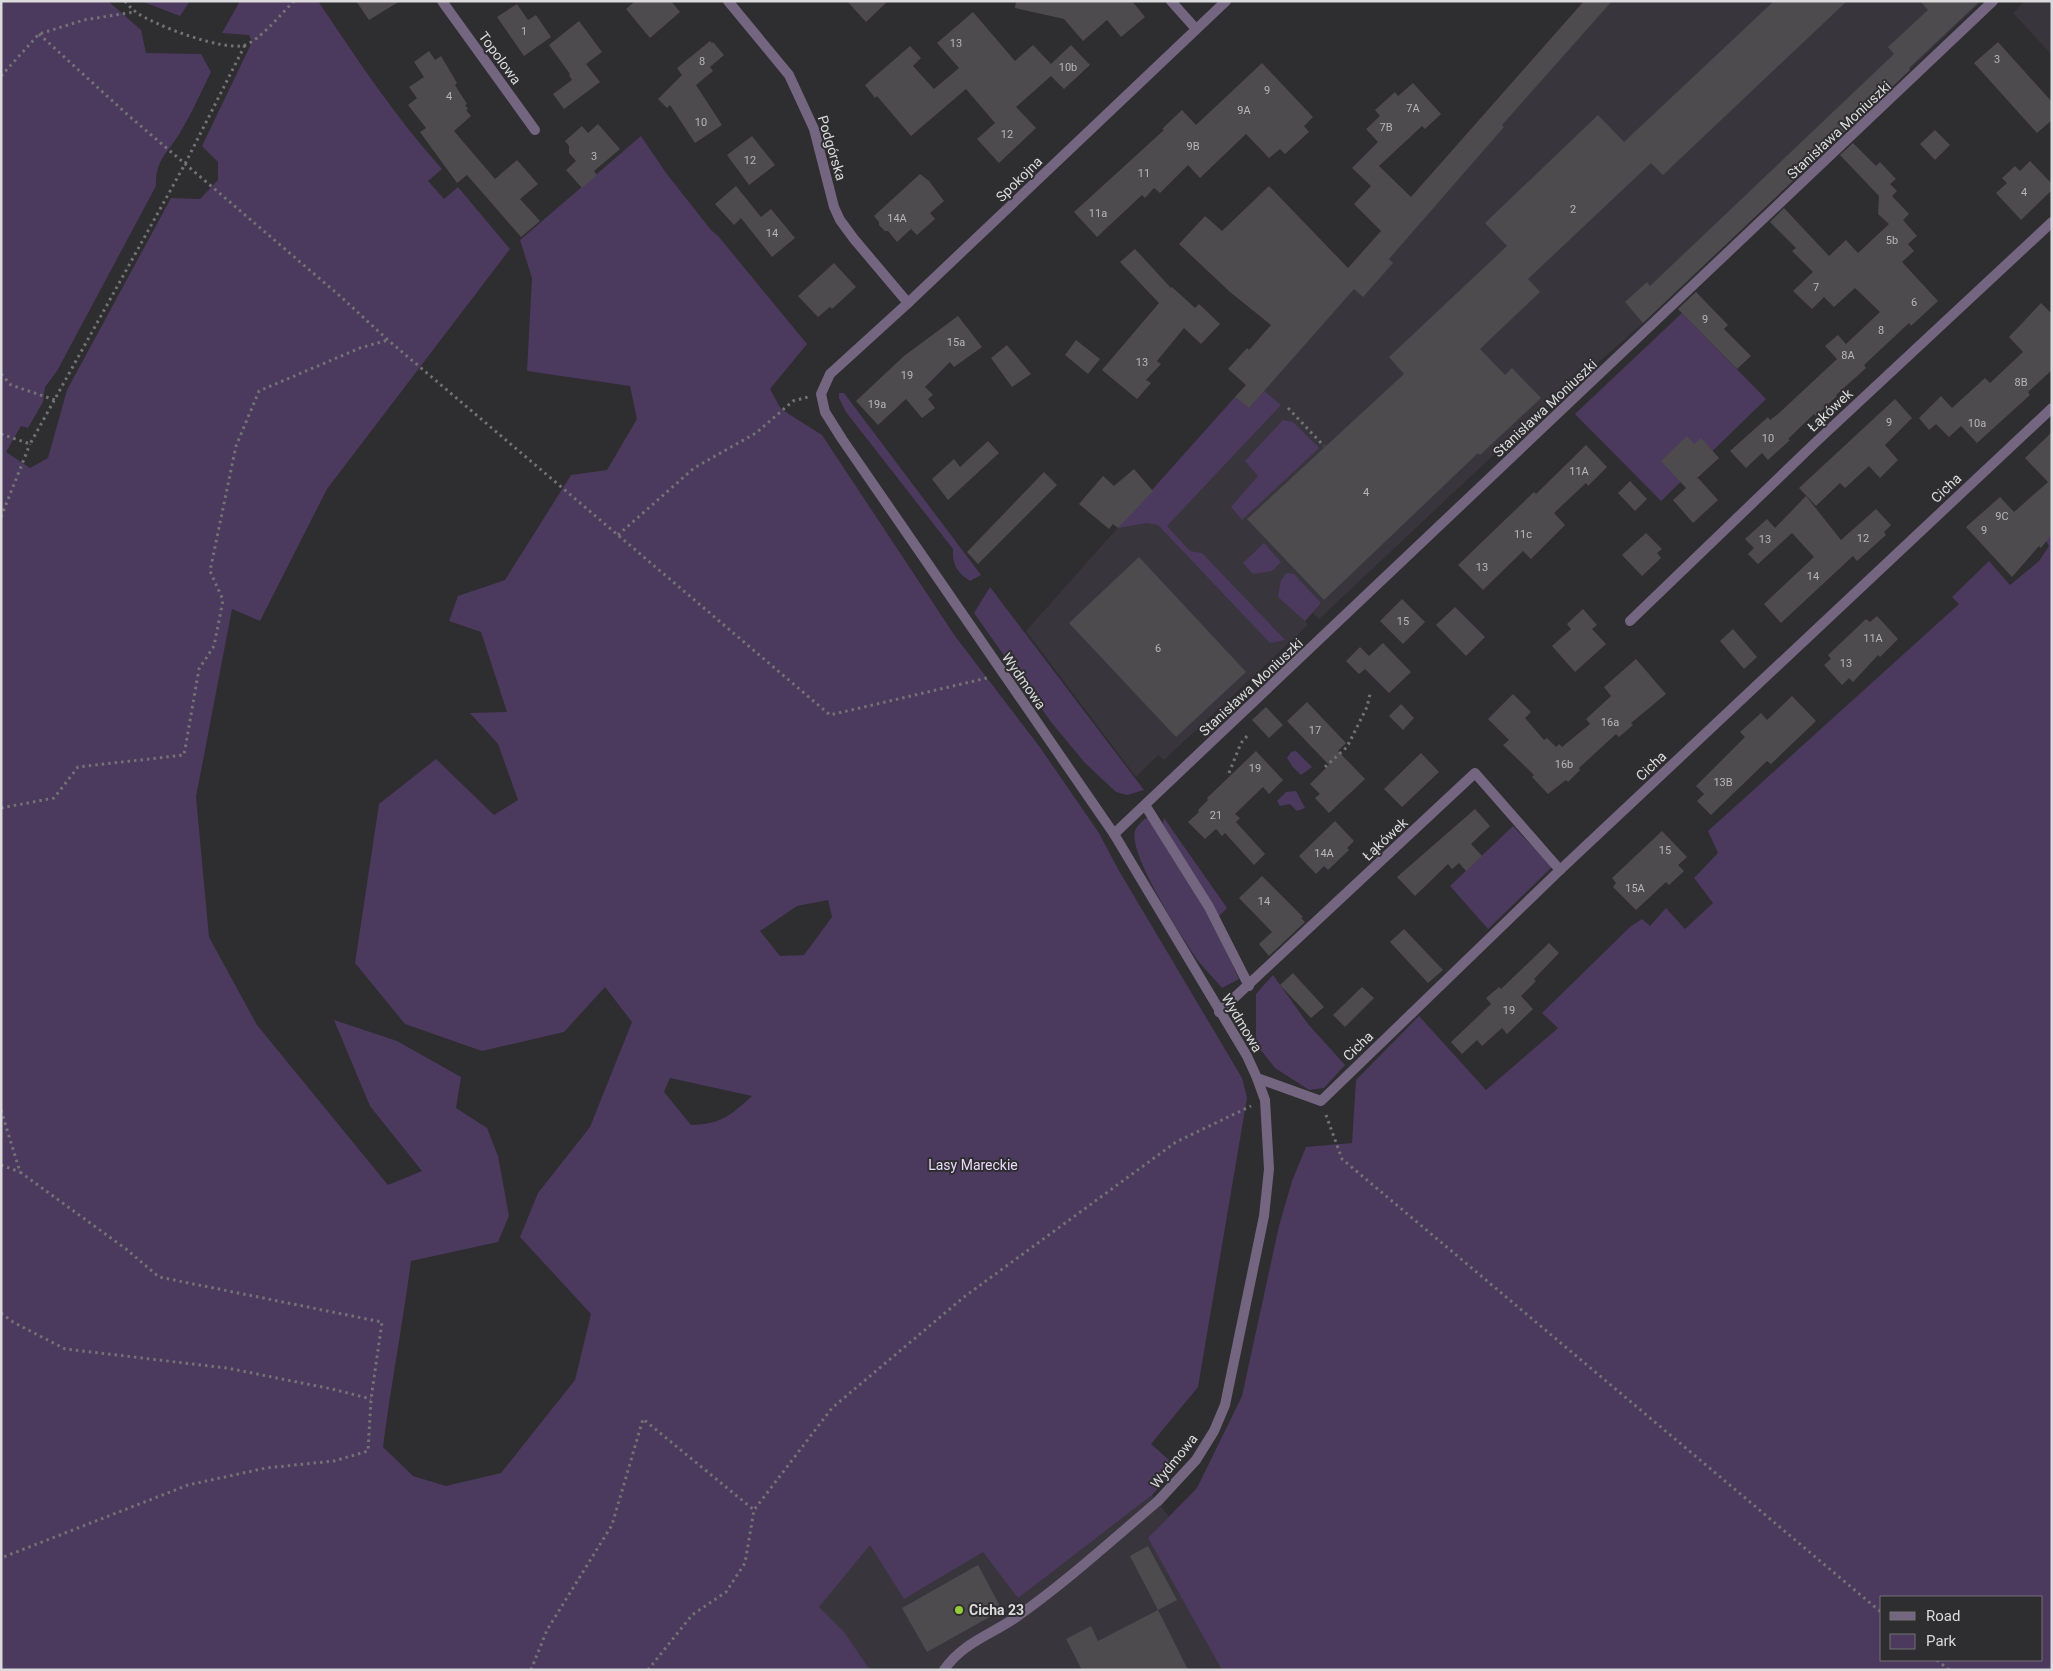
<svg xmlns="http://www.w3.org/2000/svg" width="2053" height="1671" font-family="Roboto,sans-serif">
  <style>
    .built { fill: #39353d }
    .green { fill: #4c395e; fill-rule: evenodd }
    .building { fill: #4d4b4e }
    .lines { fill: none; stroke-linecap: round; stroke-linejoin: round }
    .path { stroke: #737274; stroke-width: 3; stroke-dasharray: 2.5 4; stroke-linecap: butt }
    .lane { stroke: #746681; stroke-width: 10 }
    .street { stroke: #746681; stroke-width: 10 }
    .poi-dot { fill: #96cc39; stroke: #2e2d30; stroke-width: 2 }
    .labels { text-anchor: middle; stroke-width: 4; stroke-linejoin: round; paint-order: stroke }
    .number-label { font-size: 11px; fill: #b8b6b8 }
    .street-label { font-size: 14px; fill: #dbdadc; stroke: #2e2d30 }
    .park-label { font-size: 14px; fill: #ead8fb; stroke: #2e2d30 }
    .poi-label { font-size: 14px; font-weight: bold; fill: #dbdadc; stroke: #2e2d30; text-anchor: start }
  </style>
  <rect width="100%" height="100%" fill="#2e2d30"/>
  <g class="built">
    <path d="M1584 1H1982L1643 323 1486 462 1319 619 1313 613 1305 621 1308 625 1164 760 1158 755 1136 777 1026 631 1137 506 1153 491Z"/>
    <path d="M2025 1H2052V55L2013 13Z"/>
    <path d="M830 1495H1152L1169 1517 1149 1538 1222 1670H674Z"/>
  </g>
  <g class="green">
    <path d="M1 1H108L141 30 146 53 201 54 211 72C201 92 192 113 181 131 169 152 155 159 156 186L57 371 45 387 43 402 28 428 21 426 6 452 30 468 48 458 67 390 171 198 200 199 218 180V162L202 146 252 42 249 35 222 33 240 1H318C357 59 396 118 442 169L428 181 444 199 458 187 510 249 327 489 260 621 232 609 196 797 209 937 257 1025 388 1185 422 1171 370 1106 334 1020 397 1041 461 1077 456 1108 487 1128 498 1156 509 1216 498 1242 411 1261C403 1323 391 1384 383 1447L413 1476 446 1486 501 1473 575 1380 591 1314 520 1237 538 1193 590 1127 632 1022 605 987 564 1032 482 1051 405 1024 355 963 379 804 436 759 494 815 518 800 498 744 470 713 507 712 481 632 449 621 458 596 505 580 571 475 607 470 637 419 630 386 527 371 532 278 520 240 641 136 666 173 711 230 719 237 807 344 770 389 781 409 822 435 955 636 1039 746 1099 833 1118 869 1242 1078 1247 1098 1198 1387 1151 1444 1177 1467 1152 1495 1018 1598 983 1552 904 1599 870 1545 819 1607 844 1632 870 1670H1ZM828 900 832 917 804 955 780 956 760 931 797 906ZM670 1078 752 1096C730 1116 721 1124 691 1125L664 1092Z"/>
    <path d="M141 1H190L180 16Z"/>
    <path d="M1682 313 1766 399 1661 501 1575 414Z"/>
    <path d="M1264 391 1281 405 1167 526 1190 551 1202 553 1285 640 1270 643 1158 525 1147 523 1118 528 1235 397 1249 408Z"/>
    <path d="M844 393 981 575 970 581C957 573 952 564 953 549L846 412 839 398V393Z"/>
    <path d="M1283 420 1293 422 1319 448 1242 520 1231 507 1258 476 1245 461Z"/>
    <path d="M2052 516V1670H1222L1148 1538 1197 1488 1242 1396 1279 1226 1292 1181 1306 1147 1352 1143 1356 1080 1419 1016 1486 1090 1558 1028 1542 1013 1630 927 1642 919 1650 926 1666 908 1685 929 1713 903 1694 878 1718 853 1708 831 1959 604 1952 597 1989 561 2010 585 2039 561 2049 546 2046 541ZM1882 1597H2042V1660H1882Z"/>
    <path d="M1264 543 1281 562 1272 571 1253 574 1243 563Z"/>
    <path d="M1286 573 1294 574 1321 603 1305 621 1278 597 1281 580Z"/>
    <path d="M990 587 1144 790 1127 795 1116 792 1085 763 1051 722 974 613Z"/>
    <path d="M1296 751 1312 767 1301 775 1292 766 1287 758 1291 752Z"/>
    <path d="M1296 791 1305 808 1297 811 1290 804 1280 806 1277 801 1286 792Z"/>
    <path d="M1148 817 1206 908 1239 979 1222 988C1215 979 1206 971 1199 962 1184 941 1128 854 1135 831 1137 825 1143 820 1148 817Z"/>
    <path d="M1164 818 1227 908 1219 916 1163 824Z"/>
    <path d="M1513 826 1552 867 1488 929 1450 886Z"/>
    <path d="M1273 975 1308 1024 1345 1065 1324 1088 1309 1090 1275 1068 1256 1044V994Z"/>
  </g>
  <g class="building">
    <path d="M356 1H400L369 20Z"/>
    <path d="M635 1H671L680 12 650 38 626 9Z"/>
    <path d="M847 1H888L866 22Z"/>
    <path d="M1016 1H1132L1145 17 1121 37 1107 20 1083 41 1064 19 1015 8Z"/>
    <path d="M1584 1H1612L1502 125 1504 127 1389 259 1393 263 1363 297 1354 289 1249 408 1235 397 1246 385 1228 369 1247 348 1249 350 1271 325 1230 292 1179 244 1205 216 1222 231 1269 186 1348 268 1381 231 1354 204 1371 186 1352 168 1378 142 1366 129 1380 116 1375 110 1395 92 1398 96 1413 83 1441 114 1425 129 1422 126 1379 166 1411 197Z"/>
    <path d="M1774 1H1847L1663 175 1651 163 1528 279 1540 292 1480 349 1505 375 1512 368 1541 398 1480 455 1478 453 1324 600 1247 519 1404 374 1389 357 1507 246 1485 223 1598 115 1624 142Z"/>
    <path d="M1920 1H1980L1909 68 1910 70 1643 323 1625 302 1647 282 1650 286 1894 54 1888 47 1928 10Z"/>
    <path d="M517 4 528 20 536 15 551 37 524 56 497 17Z"/>
    <path d="M973 12 1015 61 1033 45 1051 64 1071 45 1090 65 1064 89 1051 76 1016 107 1036 128 999 163 977 139 995 123 966 89 911 136 877 96 875 98 865 85 910 46 921 58 913 66 934 89 959 68 937 43Z"/>
    <path d="M579 21 602 52 586 64 600 82 564 109 553 94 572 80 569 75 570 74 549 45Z"/>
    <path d="M710 41 712 43 713 42 724 55 710 67 713 71 696 85 722 125 695 143 670 105 667 108 658 99 682 75 677 68Z"/>
    <path d="M1998 42 2052 102V120L2037 133 1974 63Z"/>
    <path d="M429 51 435 60 441 56 457 83 455 85 467 104 465 105 468 109 466 110 471 116 454 131 495 179 517 160 538 184 520 199 540 221 521 237 467 175 457 183 420 132 426 128 408 105 417 98 409 87 424 77 414 62Z"/>
    <path d="M1262 63 1313 117 1304 126 1309 132 1285 154 1280 149 1269 158 1246 134 1200 178 1188 165 1160 193 1154 188 1145 198 1142 195 1097 237 1074 212 1164 130 1162 129 1182 110 1196 125Z"/>
    <path d="M598 124 620 149 594 171 597 175 582 188 566 170 576 161 569 153V146L565 141 582 126 588 133Z"/>
    <path d="M1935 130 1950 145 1935 160 1920 144Z"/>
    <path d="M752 136 775 165 749 185 727 155Z"/>
    <path d="M1853 143 1876 166 1880 162 1896 179 1890 184 1897 191 1892 196 1909 214 1903 220 1917 236 1908 244 1914 251 1902 262 1938 301 1911 326 1909 323 1864 365 1866 368 1836 395 1837 396 1816 416 1814 414 1788 439 1790 440 1768 460 1762 453 1746 468 1730 451 1768 417 1770 420 1778 414 1837 359 1825 346 1838 335 1846 344 1880 312 1855 288 1834 307 1824 297 1812 309 1793 291 1813 272 1792 251 1796 248 1770 222 1784 208 1829 256 1846 240 1858 253 1889 224 1878 214 1879 196 1840 155Z"/>
    <path d="M2030 161 2052 184V190L2021 220 1996 193 2007 183 2002 178 2015 166 2020 171Z"/>
    <path d="M920 174 929 181 944 201 930 213 935 219 917 235 911 229 897 242 888 231H885L879 225V222L874 216Z"/>
    <path d="M736 186 761 217 771 209 795 238 772 257 741 218 734 225 715 204Z"/>
    <path d="M1135 249 1171 288 1172 287 1195 308 1199 304 1220 324 1201 344 1184 328 1157 361 1161 364 1146 380 1151 383 1137 399 1102 370 1159 303 1120 262Z"/>
    <path d="M834 263 856 287 832 309 830 307 818 317 798 296Z"/>
    <path d="M1696 292 1728 325 1724 329 1751 356 1737 369 1678 309Z"/>
    <path d="M2041 303 2052 314V370L2028 392 2030 395 1977 443 1961 426 1949 437 1936 424 1929 430 1919 418 1941 396 1952 408 1985 378 1990 383 2023 352 2009 337Z"/>
    <path d="M958 316 982 347 954 367 950 362 925 387 933 395 928 399 935 408 922 418 906 399 878 425 856 401 904 356Z"/>
    <path d="M1076 340 1100 359 1088 374 1065 355Z"/>
    <path d="M1007 345 1031 374 1012 387 991 358Z"/>
    <path d="M1895 399 1912 418 1885 445 1898 460 1880 478 1869 466 1845 488 1840 483 1816 506 1799 488Z"/>
    <path d="M2052 432V534L2041 548 2039 546 2012 577 1966 527 2000 497 2014 512 2048 482 2025 458Z"/>
    <path d="M1687 436 1694 444 1701 438 1719 458 1696 479 1698 478 1718 500 1693 523 1673 500 1686 488 1661 461Z"/>
    <path d="M988 441 999 453 948 500 932 479 954 459 960 467Z"/>
    <path d="M1586 445 1607 467 1588 486 1586 483 1554 513 1565 525 1531 559 1523 551 1483 590 1458 565 1534 492 1536 494Z"/>
    <path d="M1134 469 1153 491 1118 528 1113 524 1109 529 1079 504 1103 476 1114 486Z"/>
    <path d="M1044 472 1057 485 978 564 967 552Z"/>
    <path d="M1630 481 1647 499 1635 511 1618 493Z"/>
    <path d="M1806 496 1841 540 1876 509 1891 525 1884 532 1886 535 1857 561 1853 556 1781 623 1764 604 1814 557 1792 533 1758 564 1748 554 1754 548 1745 539 1767 519 1775 528Z"/>
    <path d="M1646 533 1662 549 1657 553 1661 558 1642 576 1622 555Z"/>
    <path d="M1139 557 1246 672 1176 737 1069 623Z"/>
    <path d="M1402 599 1425 622 1403 644 1380 621Z"/>
    <path d="M1455 607 1485 637 1466 656 1436 625Z"/>
    <path d="M1583 609 1597 625 1592 629 1606 644 1575 672 1552 646 1571 629 1567 624Z"/>
    <path d="M1877 616 1898 639 1880 657 1878 655 1853 682 1849 678 1842 685 1824 665 1831 659 1828 655 1866 619 1870 622Z"/>
    <path d="M1733 629 1757 657 1744 669 1720 641Z"/>
    <path d="M1383 643 1411 672 1389 693 1365 669 1359 674 1346 661 1360 647 1369 656Z"/>
    <path d="M1636 659 1666 694 1631 723 1633 725 1619 737 1616 734 1579 768 1580 770 1568 782 1566 780 1548 794 1532 777 1534 775 1503 745 1509 740 1488 719 1513 694 1531 712 1525 718 1544 740 1547 738 1556 747 1559 744 1562 747 1590 724 1586 719 1611 696 1604 687Z"/>
    <path d="M1792 696 1816 721 1771 764 1767 761 1711 815 1697 801 1704 794 1696 786 1745 737 1740 732 1761 713 1767 720Z"/>
    <path d="M1307 702 1346 743 1338 751 1365 779 1329 813 1315 798 1320 794 1310 784 1329 765 1287 721Z"/>
    <path d="M1401 704 1414 718 1403 730 1389 716Z"/>
    <path d="M1266 707 1283 725 1269 738 1252 720Z"/>
    <path d="M1256 751 1283 780 1269 794 1263 787 1235 814 1240 818 1236 822 1265 854 1254 865 1225 833 1222 836 1216 829 1205 839 1188 822 1199 812 1198 810 1208 800 1207 798Z"/>
    <path d="M1421 753 1439 772 1402 807 1384 789Z"/>
    <path d="M1475 809 1490 826 1471 844 1482 856 1466 871 1459 863 1452 869 1448 864 1415 896 1397 877Z"/>
    <path d="M1335 821 1354 841 1347 848 1349 850 1328 870 1324 866 1316 874 1299 856Z"/>
    <path d="M1662 831 1687 857 1678 865 1684 871 1669 885 1666 882 1636 910 1613 887 1616 883 1612 878Z"/>
    <path d="M1262 876 1303 917 1301 918 1305 922 1269 956 1259 944 1272 932 1239 898Z"/>
    <path d="M1404 929 1443 970 1428 983 1390 942Z"/>
    <path d="M1549 943 1559 953 1534 979 1536 981 1521 996 1533 1009 1507 1034 1502 1028 1482 1046 1477 1040 1462 1054 1451 1042 1491 1004 1486 998 1499 987 1501 989Z"/>
    <path d="M1293 973 1324 1007 1311 1018 1280 985Z"/>
    <path d="M1362 987 1374 998 1345 1027 1333 1015Z"/>
    <path d="M1148 1546 1177 1600 1158 1610 1130 1556Z"/>
    <path d="M978 1565 1002 1610 927 1652 902 1608Z"/>
    <path d="M1158 1610 1188 1670H1082L1066 1639 1091 1626 1098 1641Z"/>
  </g>
  <g class="lines">
    <g class="path">
      <path d="M125 1C128 5 132 9 136 12 153 25 225 52 245 45 260 40 282 13 294 1"/>
      <path d="M39 34 129 116 340 296 388 340 830 715 987 678"/>
      <path d="M1 76 39 34 84 20 134 12"/>
      <path d="M1 374 11 385 55 400"/>
      <path d="M1288 408 1324 446"/>
      <path d="M1 434 30 444 185 164 245 45"/>
      <path d="M1 517 30 444"/>
      <path d="M618 535 694 468 756 433 793 401 808 397"/>
      <path d="M1325 767 1347 747 1367 707 1370 694"/>
      <path d="M1229 773 1241 743 1247 736"/>
      <path d="M1 808 54 798 78 767 184 755 199 669 214 646 223 600 210 571 236 446 259 391 360 348 388 340"/>
      <path d="M1 1110 20 1172 126 1249 159 1277 382 1322 371 1399 368 1451 334 1461 266 1468 188 1485 1 1558"/>
      <path d="M1326 1115 1342 1159 1882 1613"/>
      <path d="M1 1165 20 1172"/>
      <path d="M1 1313 13 1322 65 1349 227 1368 332 1389 371 1399"/>
      <path d="M1937 1660 1949 1670"/>
      <path d="M531 1670 547 1630 612 1525 643 1419 754 1510"/>
      <path d="M648 1670 692 1615 726 1592 745 1563 754 1510 832 1408 964 1297 1176 1142 1251 1106"/>
    </g>
    <g class="lane">
      <path d="M1145 805 1209 907 1249 986"/>
      <path d="M944 1670C961 1644 990 1635 1015 1618 1065 1583 1111 1541 1158 1501"/>
    </g>
    <g class="street">
      <path d="M442 1 535 130"/>
      <path d="M728 1 789 75 814 129 834 207 840 220 854 239 908 303"/>
      <path d="M1171 1 1196 29"/>
      <path d="M1630 621 1817 441 2052 222"/>
      <path d="M1114 834 1993 1"/>
      <path d="M1219 1012 1475 773 1560 870"/>
      <path d="M1257 1078 1321 1101 1560 870 2052 408"/>
      <path d="M1158 1501 1196 1460 1214 1431 1225 1405 1264 1216 1269 1169 1265 1100 1257 1078 1247 1056 1114 834 842 439 825 412 821 394 830 374 908 303 1226 1"/>
    </g>
  </g>
  <circle class="poi-dot" cx="959" cy="1610" r="5"/>
  <g class="labels">
    <g class="number-label">
      <text x="524" y="35">1</text>
      <text x="956" y="47">13</text>
      <text x="1997" y="63">3</text>
      <text x="702" y="65">8</text>
      <text x="1068" y="71">10b</text>
      <text x="1267" y="94">9</text>
      <text x="449" y="100">4</text>
      <text x="1413" y="112">7A</text>
      <text x="1244" y="114">9A</text>
      <text x="701" y="126">10</text>
      <text x="1386" y="131">7B</text>
      <text x="1007" y="138">12</text>
      <text x="1193" y="150">9B</text>
      <text x="594" y="160">3</text>
      <text x="750" y="164">12</text>
      <text x="1144" y="177">11</text>
      <text x="2024" y="196">4</text>
      <text x="1573" y="213">2</text>
      <text x="1098" y="217">11a</text>
      <text x="897" y="222">14A</text>
      <text x="772" y="237">14</text>
      <text x="1892" y="244">5b</text>
      <text x="1816" y="291">7</text>
      <text x="1914" y="306">6</text>
      <text x="1705" y="323">9</text>
      <text x="1881" y="334">8</text>
      <text x="956" y="346">15a</text>
      <text x="1848" y="359">8A</text>
      <text x="1142" y="366">13</text>
      <text x="907" y="379">19</text>
      <text x="2021" y="386">8B</text>
      <text x="877" y="408">19a</text>
      <text x="1889" y="426">9</text>
      <text x="1977" y="427">10a</text>
      <text x="1768" y="442">10</text>
      <text x="1579" y="475">11A</text>
      <text x="1366" y="496">4</text>
      <text x="2002" y="520">9C</text>
      <text x="1984" y="534">9</text>
      <text x="1523" y="538">11c</text>
      <text x="1863" y="542">12</text>
      <text x="1765" y="543">13</text>
      <text x="1482" y="571">13</text>
      <text x="1813" y="580">14</text>
      <text x="1403" y="625">15</text>
      <text x="1873" y="642">11A</text>
      <text x="1158" y="652">6</text>
      <text x="1846" y="667">13</text>
      <text x="1610" y="726">16a</text>
      <text x="1315" y="734">17</text>
      <text x="1564" y="768">16b</text>
      <text x="1255" y="772">19</text>
      <text x="1723" y="786">13B</text>
      <text x="1216" y="819">21</text>
      <text x="1665" y="854">15</text>
      <text x="1324" y="857">14A</text>
      <text x="1635" y="892">15A</text>
      <text x="1264" y="905">14</text>
      <text x="1509" y="1014">19</text>
    </g>
    <g class="street-label">
      <text transform="translate(500 58) rotate(54)" y="5">Topolowa</text>
      <text transform="translate(1839 130) rotate(-43)" y="5">Stanisława Moniuszki</text>
      <text transform="translate(832 148) rotate(73)" y="5">Podgórska</text>
      <text transform="translate(1019 179) rotate(-44)" y="5">Spokojna</text>
      <text transform="translate(1545 408) rotate(-43)" y="5">Stanisława Moniuszki</text>
      <text transform="translate(1830 410) rotate(-43)" y="5">Łąkówek</text>
      <text transform="translate(1946 488) rotate(-43)" y="5">Cicha</text>
      <text transform="translate(1024 681) rotate(55)" y="5">Wydmowa</text>
      <text transform="translate(1251 687) rotate(-43)" y="5">Stanisława Moniuszki</text>
      <text transform="translate(1651 766) rotate(-43)" y="5">Cicha</text>
      <text transform="translate(1385 839) rotate(-43)" y="5">Łąkówek</text>
      <text transform="translate(1242 1023) rotate(59)" y="5">Wydmowa</text>
      <text transform="translate(1358 1046) rotate(-44)" y="5">Cicha</text>
      <text transform="translate(1174 1461) rotate(-51)" y="5">Wydmowa</text>
    </g>
    <g class="park-label">
      <text x="973" y="1170">Lasy Mareckie</text>
    </g>
    <g class="poi-label">
      <text x="969" y="1615">Cicha 23</text>
    </g>
  </g>
  <rect width="2053" height="1671" fill="none" stroke="#dbdadc" stroke-width="5"/>
  <rect x="1880" y="1596" width="162" height="65" fill="#2e2d30" stroke="#737275"/>
  <rect x="1890" y="1612" width="25" height="8" fill="#746681" stroke="#737275"/>
  <text x="1926" y="1621" font-size="15" fill="#dbdadc">Road</text>
  <rect x="1890" y="1634" width="25" height="15" fill="#4c395e" stroke="#737275"/>
  <text x="1926" y="1646" font-size="15" fill="#dbdadc">Park</text>
</svg>
